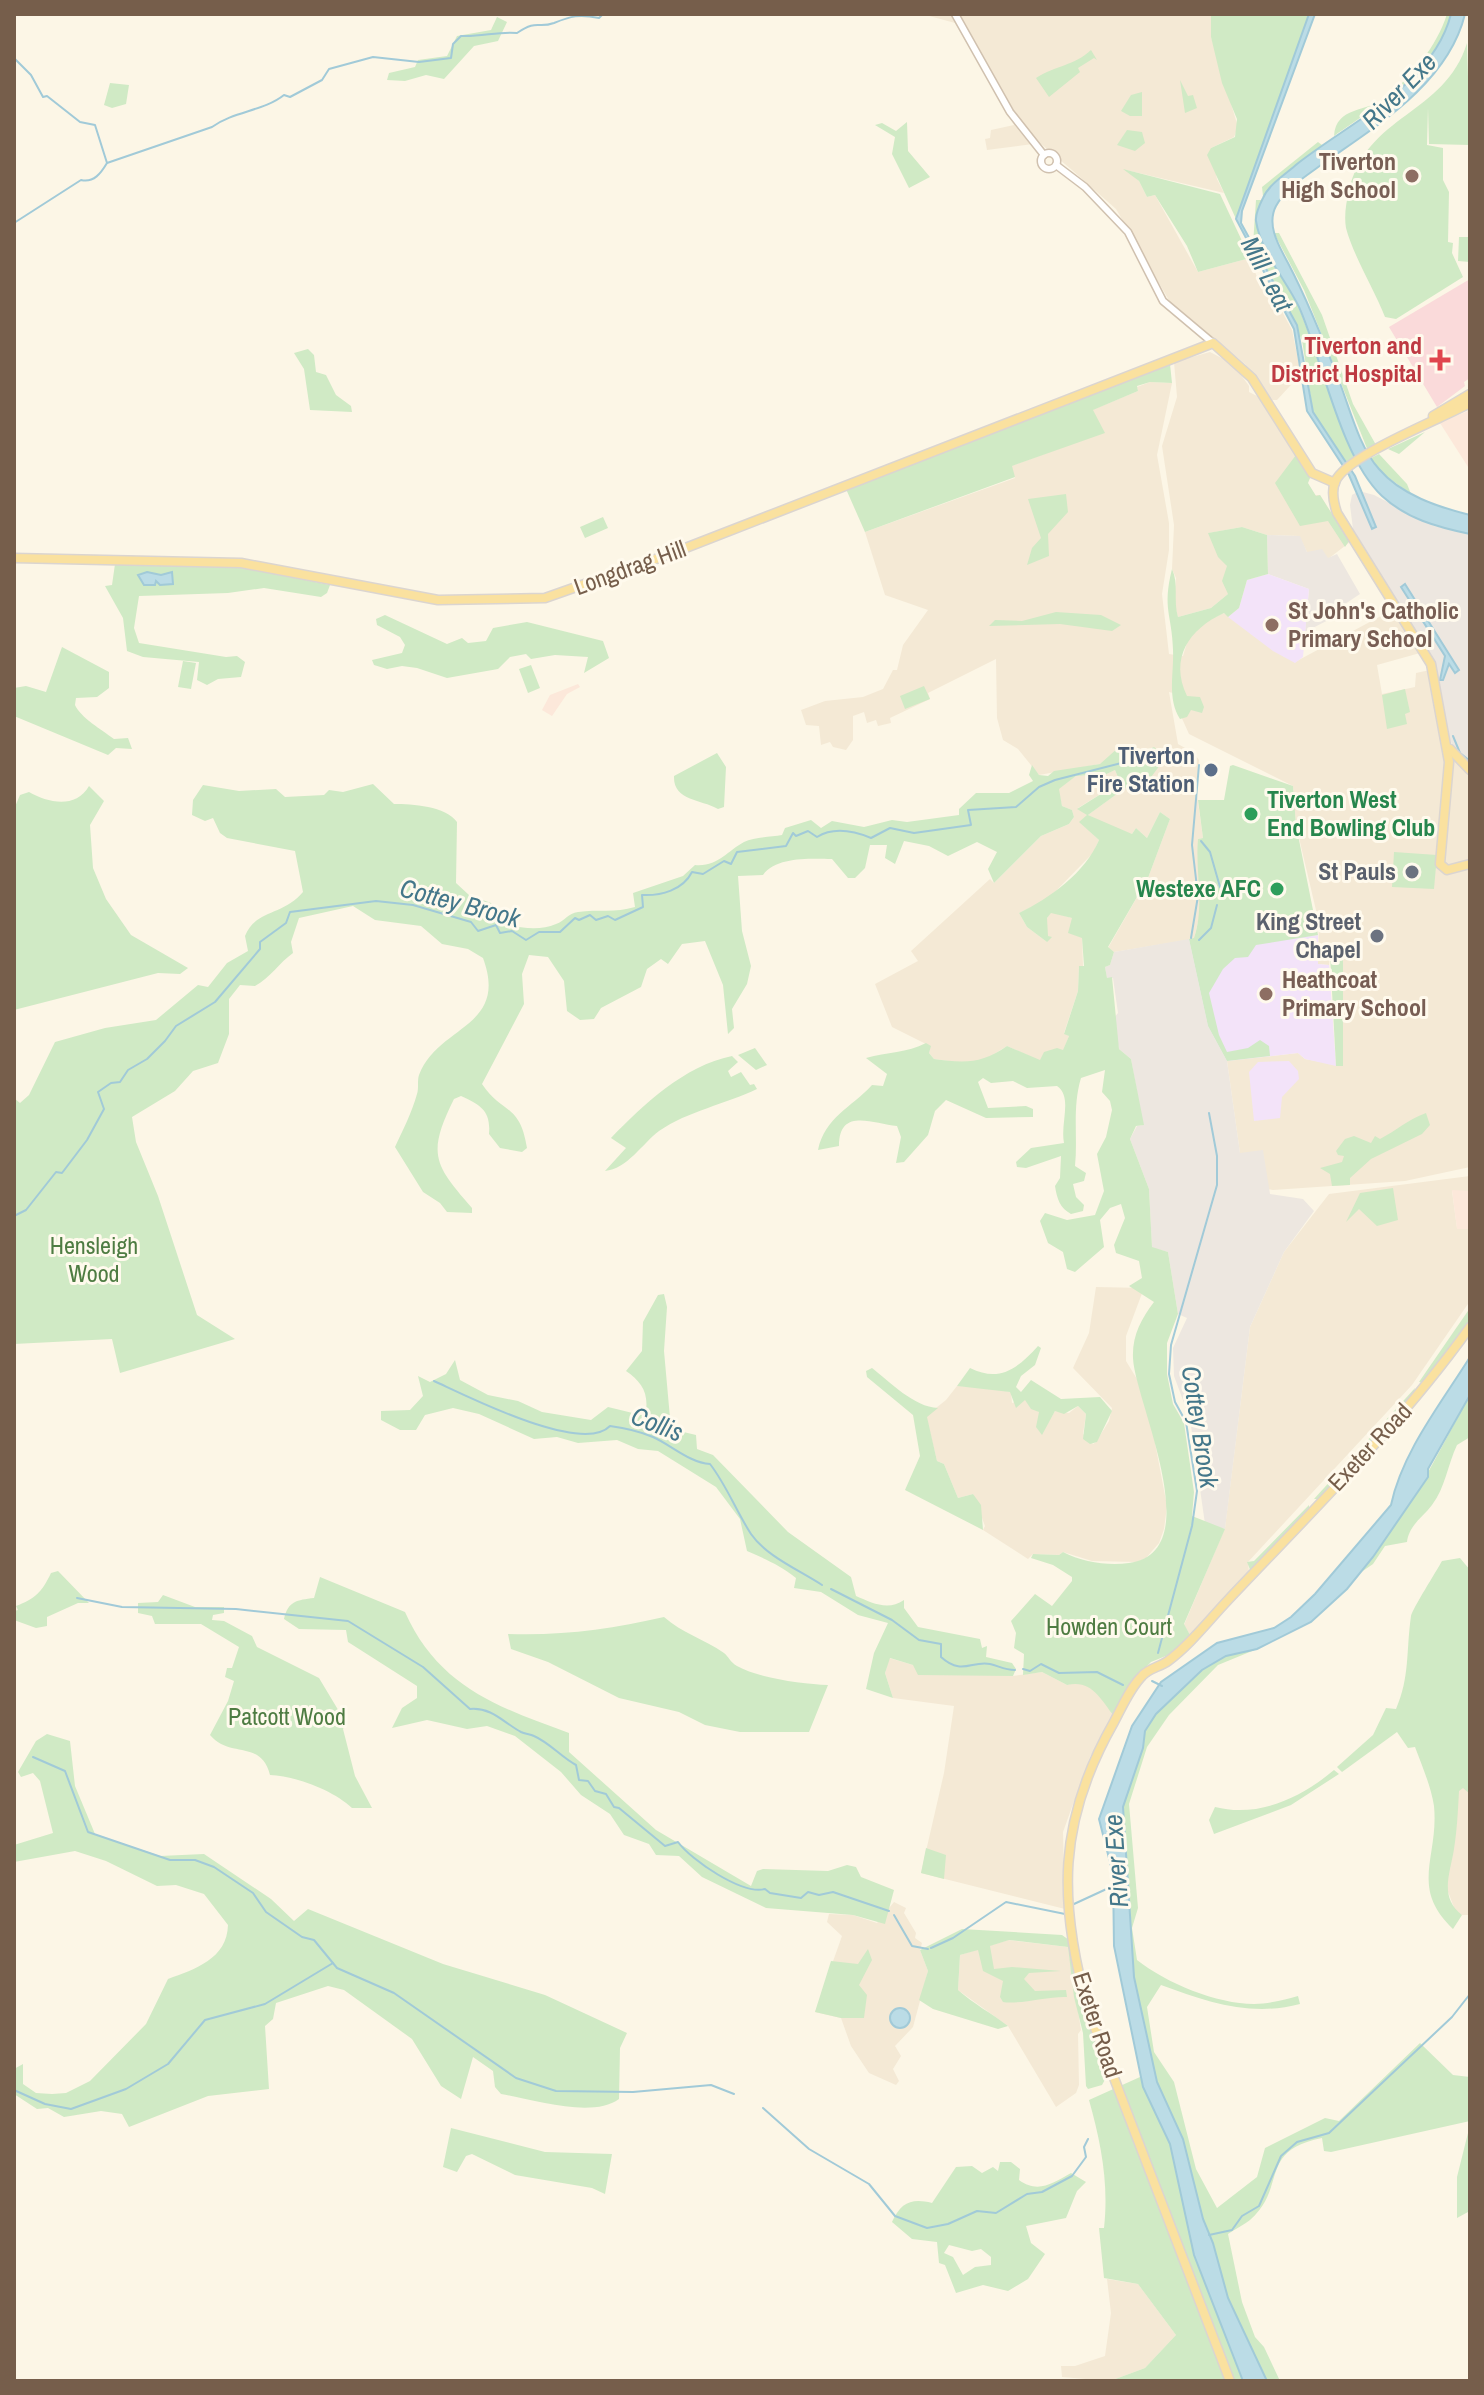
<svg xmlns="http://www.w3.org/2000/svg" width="1484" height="2395" font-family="'Archivo Narrow',sans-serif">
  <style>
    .residential { fill: #f4e9d5 }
    .commercial { fill: #fce8da }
    .industrial { fill: #ede7e0 }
    .education { fill: #f3e3f9 }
    .medical { fill: #fadada }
    .green { fill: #d0eac5; fill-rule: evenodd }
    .water { fill: #bbdce6; stroke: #a1cad8; stroke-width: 2 }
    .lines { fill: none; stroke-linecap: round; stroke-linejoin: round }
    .stream { stroke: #a1cad8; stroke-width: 2 }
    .minor-casing { stroke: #d0c1af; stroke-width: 9 }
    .major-casing { stroke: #dbd5d0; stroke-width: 11 }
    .minor { stroke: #fff; stroke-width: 6 }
    .major { stroke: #fae19f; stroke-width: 8 }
    .education-dot { fill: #8d6e63; stroke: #fffaed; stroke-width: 3 }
    .health-dot { fill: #e0444e; stroke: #fffaed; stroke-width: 3 }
    .service-dot { fill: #5c6f8a; stroke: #fffaed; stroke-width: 3 }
    .leisure-dot { fill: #2e9e5b; stroke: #fffaed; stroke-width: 3 }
    .worship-dot { fill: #6b7280; stroke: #fffaed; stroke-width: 3 }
    .labels { text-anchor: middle; stroke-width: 6; stroke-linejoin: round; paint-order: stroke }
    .education-label { font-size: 24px; font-weight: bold; fill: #785e54; stroke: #fffaed; text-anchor: start }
    .health-label { font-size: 24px; font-weight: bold; fill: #be3a42; stroke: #fffaed; text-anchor: end }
    .street-label { font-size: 24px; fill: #765e4b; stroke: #fffaed }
    .service-label { font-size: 24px; font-weight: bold; fill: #4e5e75; stroke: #fffaed; text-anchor: end }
    .leisure-label { font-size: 24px; font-weight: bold; fill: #27864d; stroke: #fffaed; text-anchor: start }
    .worship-label { font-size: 24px; font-weight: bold; fill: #5b616d; stroke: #fffaed; text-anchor: end }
    .park-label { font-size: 24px; fill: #4e7c42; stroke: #fffaed }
    .water-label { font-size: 26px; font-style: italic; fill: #44778a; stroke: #fffaed }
  </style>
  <rect width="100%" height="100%" fill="#fcf6e6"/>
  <g class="residential">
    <path d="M922 14H1211V37L1238 127 1234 137 1211 148 1217 179 1224 193 1126 170 1139 181 1147 197 1155 195 1198 272 1250 258 1258 280 1264 278 1292 330 1301 374 1277 400H1271L1245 364 1170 302 1116 209 1072 170 1040 143 987 150 985 139 990 138 991 130 1014 125 955 23Z"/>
    <path d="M1210 352 1233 364 1249 386V392L1259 397 1310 478 1307 483 1315 495H1320L1350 542 1328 559 1307 552 1299 536 1267 535 1242 527 1209 533 1227 566 1228 594 1211 608 1178 617 1174 603 1176 578 1172 569 1174 525 1162 446 1177 397 1174 362Z"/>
    <path d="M1150 382 1172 383 1157 455 1169 523V550L1162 594 1169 654 1183 656 1189 636 1204 622 1224 613 1295 662 1394 609 1420 653 1377 665 1382 694 1415 687 1416 673 1430 670 1453 756 1470 771V1167L1405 1181 1273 1190 1267 1189 1240 1153 1227 1061 1298 1053 1305 1059 1343 1066V954H1330L1329 965 1318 964 1319 923 1296 825 1293 786 1189 734 1180 714 1177 694 1169 692 1178 744 1194 753 1199 760 1197 795 1203 838 1198 839 1201 909 1194 939 1114 952 1108 948 1148 878 1170 819 1160 812 1147 838 1136 828 1132 834 1119 831 1088 815 1080 822 1099 840 1093 853 1048 899 1019 913 1027 927 1047 942V918L1051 912 1072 918 1077 935 1082 937 1083 966H1079L1078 991 1064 1033 1069 1036 1063 1051 1040 1061 1007 1046 983 1061 963 1063 934 1059 929 1053 930 1046 892 1027 875 984 918 961 911 951 990 879 994 883 1041 836 1069 824 1074 817 1072 810 1062 806 1058 789 1076 776 1091 775 1095 779 1115 770 1120 782 1078 808 1088 815 1133 782 1154 747 1100 764 1039 775 1018 749 1003 740 997 718 996 659 928 693 930 699 890 718 891 723 878 726 876 720 867 723 864 712 853 716V740L846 750 833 747 830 742 821 745 819 726 806 725 801 710 825 701 863 697 883 689 893 670H897L903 645 928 610 885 595 865 532 1015 478 1011 466 1104 432 1092 410 1138 391 1137 387Z"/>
    <path d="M1470 1176V1191H1452L1457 1228 1470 1229V1301L1412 1385 1248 1562 1249 1572 1190 1635 1184 1625 1225 1528 1250 1327 1284 1252 1329 1194Z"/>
    <path d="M1096 1287 1144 1288 1126 1336V1361L1137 1379 1152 1427 1167 1506 1164 1529 1159 1543 1146 1558 1137 1562 1092 1561 1063 1552 1059 1555 1033 1554 1028 1559 983 1530 985 1526 973 1494 958 1498 944 1464 937 1461 926 1416 946 1400 957 1386 984 1387 1011 1392 1012 1403 1025 1399 1039 1412 1045 1428 1055 1411 1069 1413 1078 1406 1086 1414 1083 1434 1093 1444 1096 1442 1109 1421 1112 1408 1073 1368 1089 1333Z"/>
    <path d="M889 1658 913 1665 1013 1676 1042 1672 1067 1685 1077 1682 1087 1685 1104 1699 1114 1716 1090 1757 1063 1832 1065 1909 921 1873 944 1773 954 1706 893 1698 885 1673Z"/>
    <path d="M1470 1775V1915H1462L1455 1910 1447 1889 1454 1783Z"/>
    <path d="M894 1902 906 1908 904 1913 916 1933 915 1938 922 1943 920 1950 928 1971 913 2027 895 2046 901 2056 893 2069 899 2081 896 2085 869 2073 851 2046 841 2018 815 2012 842 1936 827 1922 829 1914 853 1915 877 1923Z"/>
    <path d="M1008 1940 1068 1947 1081 2030 1078 2034 1079 2085 1076 2093 1056 2107 1008 2026 958 1990 960 1955Z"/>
    <path d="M1107 2279 1138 2284 1176 2335 1145 2368 1110 2381 1062 2377 1061 2366H1075L1105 2356 1111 2313Z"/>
  </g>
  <g class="commercial">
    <path d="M1470 410V470L1440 423Z"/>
    <path d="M578 684 580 687 567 694 552 716 542 710 550 695Z"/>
    <path d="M1452 1190 1470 1191V1229H1457Z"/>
  </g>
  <g class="industrial">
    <path d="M1359 491 1374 495 1434 526 1470 534V766L1458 756 1449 738 1432 656 1353 529 1350 505 1352 495Z"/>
    <path d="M1267 535 1300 536 1307 552 1322 549 1328 558 1337 554 1360 594 1336 610 1338 615 1305 632 1309 589 1268 574Z"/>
    <path d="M1189 939 1208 1026 1227 1061 1240 1153 1263 1150 1270 1194 1303 1199 1314 1211 1284 1252 1250 1327 1225 1529 1205 1524 1190 1419 1174 1376 1173 1348 1187 1318 1178 1314 1168 1252 1152 1248 1149 1189 1130 1139 1137 1126 1143 1125 1131 1059 1119 1049 1113 1019 1118 1013 1113 978 1107 979 1105 967 1110 965 1114 952Z"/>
  </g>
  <g class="education">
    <path d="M1268 574 1309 589 1303 657 1295 663 1273 651 1228 617 1239 608 1247 580Z"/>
    <path d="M1318 935V964L1329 965 1336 1066 1305 1059 1298 1053 1227 1061 1208 1026 1189 939 1254 943Z"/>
    <path d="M1289 1061 1298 1071 1299 1079 1282 1097 1280 1118 1254 1121 1249 1072 1258 1062Z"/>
  </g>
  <path class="medical" d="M1470 279V378L1464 382 1465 386 1437 407 1389 327Z"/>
  <g class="green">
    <path d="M1211 14H1309L1236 219 1207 155 1211 148 1235 137 1237 119 1222 83 1211 37Z"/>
    <path d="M1447 14H1451C1437 71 1378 105 1334 136 1336 106 1367 112 1384 99 1411 78 1437 46 1447 14Z"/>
    <path d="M497 17 507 22 498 41 474 46 444 79 426 75 405 81 387 80 389 73 415 67 418 60 447 56 457 36 491 30Z"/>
    <path d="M1467 43 1470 145 1429 144 1428 108 1427 145 1443 148V180L1449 192 1448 242 1453 243 1452 253 1463 277 1396 319 1385 317C1374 289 1353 255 1346 228 1344 216 1346 203 1349 191 1366 114 1445 115 1467 43Z"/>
    <path d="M1091 50 1097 60 1094 58 1078 68 1080 72 1049 97 1036 78C1056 65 1074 66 1091 50Z"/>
    <path d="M1180 80 1188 96 1193 95 1197 108 1185 113Z"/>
    <path d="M110 83 129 85 126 104 112 108 104 105Z"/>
    <path d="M1142 92V116H1130L1121 111 1131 95Z"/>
    <path d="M907 122 908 151 930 177 909 188 892 154 895 137 875 125 882 123 896 131Z"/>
    <path d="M1127 130 1142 132 1145 143 1135 151 1117 145Z"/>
    <path d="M1318 142 1322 145 1263 196 1262 187Z"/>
    <path d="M1123 169 1220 194 1250 258 1198 272 1187 246 1155 195 1147 197 1139 181Z"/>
    <path d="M1256 200H1262L1257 213 1263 243 1298 306 1357 458 1347 463 1313 412 1302 340 1253 245Z"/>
    <path d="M1274 233H1279L1322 315 1353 404 1376 445 1368 451 1304 290Z"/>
    <path d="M1459 237H1470V262L1458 261Z"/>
    <path d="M308 349 314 355 316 372 326 375 336 395 351 406 352 412 310 410 304 369 294 353Z"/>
    <path d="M1170 364 1172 383 1150 382 1137 386 1138 391 1093 410 1105 433 1012 466 1015 477 865 532 846 489Z"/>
    <path d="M1425 432 1399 454 1388 449Z"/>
    <path d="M1379 454 1407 484 1411 494 1382 473 1371 458Z"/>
    <path d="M1296 455 1310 478 1308 483 1316 496 1320 495 1349 541 1345 547 1328 521 1300 526 1275 483Z"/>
    <path d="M1066 494 1068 512 1048 534 1049 556 1027 565 1032 548 1041 538 1028 499Z"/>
    <path d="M603 517 608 528 585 538 580 527Z"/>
    <path d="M1242 527 1267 535 1268 574 1247 580 1239 608 1228 617 1224 613C1189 629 1169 658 1187 696L1200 697 1204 707 1202 713 1191 710 1187 717 1180 719C1167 698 1174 674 1173 650 1172 614 1162 609 1172 569 1179 584 1173 601 1178 617L1211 608 1228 594 1222 581 1227 566 1218 557 1208 533Z"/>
    <path d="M115 564 240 567 330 585 327 593 321 597 264 588 228 593 139 596 134 628 139 643 226 657 237 656 245 662 241 677 218 679 207 685 197 680 199 662 143 657 127 651 123 618 105 586 112 585Z"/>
    <path d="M1056 612 1101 615 1121 625 1112 631 1060 624 989 626 995 620 1022 621Z"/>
    <path d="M385 615 447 644 462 638 468 643 486 641 493 628 527 622 603 641 609 658 584 673 588 657 555 655 531 659 526 654 510 657 498 669 447 678 417 668 402 666 387 669 374 665 372 660 402 653 405 645 400 637 377 625 376 619Z"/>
    <path d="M62 647 109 672V688L97 697 76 698 75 705C80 717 102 730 114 739L128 738 132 749 116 748 108 755 14 716V688L26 686 46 692Z"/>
    <path d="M183 661 196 663 191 689 178 687Z"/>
    <path d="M531 665 540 688 528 693 519 669Z"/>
    <path d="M924 686 930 699 905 709 900 696Z"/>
    <path d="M1405 689 1410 712 1405 714 1407 724 1387 729 1382 695Z"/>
    <path d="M1119 747 1128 757 1154 747 1166 757 1143 788 1132 783 1088 815 1132 834 1136 828 1147 838 1160 812 1170 819 1148 878 1108 947 1114 952 1110 965 1105 967 1107 978 1112 977 1119 1049 1131 1059 1144 1125 1136 1126 1130 1139 1149 1189 1152 1247 1168 1252 1178 1314 1167 1343V1374L1173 1404 1184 1423 1194 1492 1192 1516 1225 1529 1184 1624 1190 1635 1173 1653 1151 1662 1139 1674 1114 1716C1101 1700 1092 1679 1067 1685L1042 1672 1023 1675 1024 1654 1014 1648 1016 1633 1011 1621 1035 1594 1052 1606 1072 1581V1577L1053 1565 1031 1558 1033 1554 1059 1555 1063 1552C1082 1562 1108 1566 1129 1563 1210 1552 1135 1402 1133 1358 1132 1336 1141 1319 1154 1302L1129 1286 1142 1278 1139 1261 1116 1253 1114 1245 1125 1218 1121 1204 1110 1208 1100 1220 1104 1247 1075 1272 1067 1269 1063 1252 1048 1243 1040 1221 1045 1213 1067 1220 1095 1215 1104 1191 1097 1154 1106 1137 1112 1110 1110 1101 1102 1092 1105 1070 1081 1078C1072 1108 1078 1137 1075 1166L1086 1173 1084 1181 1073 1184 1076 1197 1084 1205 1083 1211 1071 1214C1060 1208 1057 1199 1055 1186L1060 1178 1061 1156 1026 1168 1017 1167 1016 1162 1031 1148 1064 1143C1060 1123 1073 1097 1057 1086L1027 1088 1013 1081 991 1083 983 1078 978 1082 988 1108 1026 1106 1033 1109V1117L986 1118 946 1100 935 1111 928 1135 904 1162 896 1163 901 1137 897 1126C873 1124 839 1107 839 1146L818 1150C825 1117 851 1108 872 1085L883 1086 887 1074 866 1058C887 1052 907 1053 926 1043L931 1046 929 1053 934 1059C964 1063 982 1064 1007 1046L1040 1060 1044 1052 1057 1048 1063 1050 1069 1036 1064 1034 1078 991 1079 966H1084L1082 938 1068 933 1072 918 1051 913 1047 918 1048 936 1052 937 1047 942 1027 927 1019 913C1050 898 1085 873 1099 840L1079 822 1087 815 1077 809 1120 782 1115 770 1094 780 1091 775 1076 776 1059 789 1062 806 1072 810 1074 817 1069 824 1041 836 994 883 988 869 997 852 977 842 948 856 929 846 904 841 895 864 885 858 887 845H870L865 868 855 878H848L832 859C812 859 777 856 763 875L738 876 742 931 751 966 747 984 732 1009 734 1028 728 1034 723 985 705 941 682 944 668 964 661 959 647 969 641 987 601 1008 594 1019 580 1020 567 1011 564 981 548 957 529 955 522 974 524 1004 482 1084C502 1114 520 1103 527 1148L522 1152 500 1148 489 1134C491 1111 481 1105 461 1096L454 1099C426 1155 435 1165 472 1208V1213L447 1212 440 1203 423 1192 395 1147C403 1130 412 1112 417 1094 419 1088 417 1081 419 1075 438 1025 509 1028 483 958L468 949 442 944 421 926 375 920 353 906 299 918 291 942 293 953C279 963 271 977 255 986L240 985 229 999V1034L218 1063 193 1071 175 1091 132 1117 136 1142 158 1196 197 1315 235 1339 120 1373 112 1339 14 1344V1098L20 1103 29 1095 55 1042 105 1028 156 1020 198 985 208 987 227 963 248 951 245 936C256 909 283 916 303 892L295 851 227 838 220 833 213 818 205 821 192 815 193 800 203 785 239 791 276 789 285 797 324 795 329 790 343 792 373 784 394 804C412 804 446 806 457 822L456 883 469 895 491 903 499 923C517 927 538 932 556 924 565 921 568 913 578 912 598 909 615 913 635 907L633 893 683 876 695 865C718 867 727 851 744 842 754 837 771 837 782 835L785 828 811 820 821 828 832 821 864 827 892 820 907 822 959 815V809L976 793H1009L1033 781 1029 775 1032 765 1039 775 1048 776 1054 771 1100 764Z"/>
    <path d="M717 753 726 767 724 807 718 809C700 799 673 801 674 776Z"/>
    <path d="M1233 765 1293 786 1296 825 1318 935 1256 945 1248 957 1235 958 1223 969 1209 993 1219 1035 1227 1052 1248 1048 1260 1040 1269 1046 1270 1056 1227 1061 1208 1026 1189 939 1194 938C1205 905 1195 873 1198 839L1203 838 1198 800H1224L1230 766Z"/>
    <path d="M89 786 104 801 90 825 93 868 106 899 131 935 188 968 180 974 158 973 14 1010V809L20 795 29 792C48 803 76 809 89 786Z"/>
    <path d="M1394 852 1437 855 1434 889 1392 887Z"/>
    <path d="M1330 954H1343V1066H1336Z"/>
    <path d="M755 1048 767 1065 756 1070 738 1055Z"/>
    <path d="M732 1056 738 1062 728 1071 731 1077 741 1072 750 1085 754 1084 757 1089C726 1104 688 1111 659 1131 642 1144 627 1169 605 1171L626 1148 611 1138C644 1104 684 1066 732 1056Z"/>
    <path d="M1426 1113 1430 1125 1422 1134 1371 1159 1350 1178V1185L1332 1186 1330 1174 1320 1168 1342 1162 1344 1156 1338 1155 1336 1151 1345 1139 1354 1136 1371 1143 1375 1136 1380 1139C1397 1130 1407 1120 1426 1113Z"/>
    <path d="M1393 1188 1398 1220 1377 1226 1359 1209 1346 1222 1360 1193Z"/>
    <path d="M664 1294 667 1307 664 1351 671 1429 696 1435 697 1449 713 1455 788 1532 851 1577 856 1596C872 1603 888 1611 904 1600V1608L918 1627 980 1639 982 1648 987 1646 986 1657 1012 1663 1016 1669 1013 1676 918 1675 913 1665 890 1658 885 1673 893 1698 866 1689 874 1653 888 1623 858 1615 821 1592 794 1588 796 1578C780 1565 765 1559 747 1551L740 1519 716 1487 658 1451 638 1449 617 1440 578 1443 557 1437 534 1439 479 1414 453 1408 425 1415 416 1430H400L381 1420V1411L410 1410 423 1396 418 1376 430 1382 446 1374 455 1360 460 1380 488 1395 518 1401 542 1412 591 1420 608 1407 645 1416C650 1394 642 1382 626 1371L642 1351 643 1322 658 1295Z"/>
    <path d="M1470 1308V1323L1426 1383 1419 1382Z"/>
    <path d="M1038 1346 1041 1348 1035 1365 1021 1376 1016 1387 1021 1392 1031 1380 1061 1399 1100 1397 1112 1411 1097 1442 1090 1444 1083 1439 1086 1414 1078 1406 1064 1414 1055 1411 1042 1435 1036 1427 1039 1412 1031 1409 1025 1400 1016 1408 1010 1392 957 1386 970 1368C1000 1383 1018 1368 1038 1346Z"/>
    <path d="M872 1368C890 1382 914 1407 938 1408L927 1417 937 1461 944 1464 958 1498 973 1494 981 1505 983 1530 905 1490 920 1456 913 1415 867 1377 866 1371Z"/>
    <path d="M1415 1388 1412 1399 1318 1499H1314Z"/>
    <path d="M1470 1395V1437L1457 1445C1448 1464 1445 1488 1432 1505 1423 1517 1409 1525 1407 1542L1385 1546 1373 1564 1357 1575 1419 1489Z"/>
    <path d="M1309 1505V1509L1251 1572 1247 1562 1254 1561Z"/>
    <path d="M1460 1558 1470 1570V1794L1463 1788 1459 1791C1458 1810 1457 1831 1454 1849 1450 1874 1439 1897 1462 1915L1453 1929C1409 1887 1439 1858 1434 1806 1431 1786 1422 1766 1415 1747L1408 1748 1397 1732 1342 1772 1337 1767 1373 1735 1386 1708 1396 1709C1410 1677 1406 1651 1411 1616 1413 1608 1436 1572 1442 1561Z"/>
    <path d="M58 1571 89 1603H78L47 1617V1626L36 1628 14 1620V1611L18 1610 16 1606C35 1599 42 1592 51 1573Z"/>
    <path d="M320 1577 405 1612C438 1686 497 1707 569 1733V1752L656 1830 751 1886 757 1871 763 1869 828 1871 847 1865 856 1867 861 1877 894 1890 885 1924 853 1915 766 1908 702 1877 679 1856 656 1855 649 1844 624 1835 610 1814 581 1795 561 1772 515 1736 487 1726 467 1729 427 1720 392 1728 402 1708 417 1698V1686L348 1642 346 1630 299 1629 284 1619C288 1601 297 1600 314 1598Z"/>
    <path d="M163 1595 195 1607H224V1613L213 1615 212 1620 224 1621 252 1636 257 1647 319 1678 346 1723 343 1729 355 1776 372 1808H352C333 1790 295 1776 270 1775 261 1739 230 1759 210 1735L228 1701 234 1681 225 1677 227 1668H232L239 1647 201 1624H155L152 1616 138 1613V1603L158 1602Z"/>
    <path d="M664 1617C682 1633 704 1639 724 1653 729 1657 730 1662 737 1666 758 1678 803 1684 828 1685L809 1732H740L705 1725 679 1712 619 1698 548 1662 511 1649 508 1634C562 1636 611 1629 664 1617Z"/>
    <path d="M1257 1649 1218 1665 1169 1715 1147 1747 1129 1804 1138 1908 1132 1928 1137 1960C1166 1983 1217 2004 1254 2004 1269 2004 1283 2000 1298 1996L1300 2004C1251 2017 1207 2002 1161 1985L1147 2007 1154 2052 1174 2082 1196 2169 1217 2208 1257 2177 1265 2148 1325 2118 1339 2121 1420 2043 1453 2075 1470 2077V2121L1331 2152 1324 2151 1322 2138C1257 2151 1288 2187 1250 2220 1244 2225 1235 2229 1228 2234L1242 2302 1255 2337 1264 2347 1280 2381H1267L1228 2298 1213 2243 1203 2219 1183 2139 1157 2082 1134 1977 1123 1807 1143 1748 1145 1731 1156 1714 1201 1671 1226 1656Z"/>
    <path d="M47 1734 70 1741 75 1786 95 1834 160 1856 204 1854 271 1899 294 1921 308 1909 443 1964 545 1995 627 2033 620 2048 619 2099C592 2119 532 2099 501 2094L495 2087 493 2071 473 2057 461 2099 441 2086 412 2039 344 1990 328 1986 276 2003 273 2019 265 2026 269 2089 208 2096 129 2127 122 2114 101 2111 64 2117 48 2108 37 2109 14 2094V2069L23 2064V2084L36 2093 52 2094 66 2093 90 2081 146 2024 168 1979C195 1969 227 1959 228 1925L204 1894 176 1885 157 1886 106 1861 75 1851 14 1862V1845L53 1833 40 1781 33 1773 21 1777 18 1772 36 1741Z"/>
    <path d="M1334 1770 1339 1774 1291 1805 1214 1834 1209 1820 1215 1807C1258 1818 1301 1798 1334 1770Z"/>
    <path d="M926 1848 946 1855 944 1879 921 1873Z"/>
    <path d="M962 1929 1062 1935 1069 1940 1083 2006 1107 2076 1102 2085 1088 2089 1086 2086 1083 2033 1074 1997 1068 1947 1009 1940 990 1946 994 1969 1012 1967 1061 1971 1029 1973 1024 1979 1035 1991 1066 1990 1067 1997C1049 1996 1017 2005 1003 2002L1000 1997 1003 1981 983 1971 978 1950 960 1955 958 1990C974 2004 991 2013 1008 2026L998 2029 933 2009 919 2000 928 1971 920 1950Z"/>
    <path d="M868 1949 872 1960 859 1985 867 1995 864 2018H841L815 2012 831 1961 858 1964Z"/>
    <path d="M1140 2077 1170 2144 1194 2255 1243 2381H1110L1145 2368 1176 2335 1138 2284 1104 2278 1099 2228H1104C1109 2183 1101 2143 1089 2100Z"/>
    <path d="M1470 2125V2201L1468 2212 1457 2218V2177Z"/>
    <path d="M451 2128 545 2152 612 2154 605 2194 592 2188 515 2175 472 2154 466 2156 457 2172 443 2167Z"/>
    <path d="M1000 2162H1011L1020 2169 1019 2180C1038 2194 1053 2183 1071 2173L1086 2182 1077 2191 1066 2218 1026 2226 1031 2243 1045 2254 1028 2279 1008 2291 983 2285 956 2293 945 2265 939 2263 937 2242 912 2239 892 2222C901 2202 912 2198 932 2203L956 2167 972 2166 982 2173 993 2167 998 2171ZM949 2245 972 2251 981 2249 991 2257V2265L975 2267 963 2275 953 2257 944 2253Z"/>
  </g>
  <g class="water">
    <path d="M1309 14H1315L1242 211 1241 223 1297 325 1313 412 1355 476 1376 527 1372 529 1349 475 1307 411 1294 329 1236 219Z"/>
    <path d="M1451 14H1465C1448 84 1376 126 1321 165 1306 176 1285 189 1276 206 1266 225 1279 246 1288 263 1309 303 1325 344 1341 386 1351 413 1360 448 1379 469 1401 495 1438 507 1470 515V534C1437 527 1407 519 1382 496 1340 456 1323 361 1299 307 1285 278 1261 253 1256 221 1255 214 1260 204 1263 198 1269 184 1286 174 1297 164 1350 122 1433 85 1451 14Z"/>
    <path d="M147 572 161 575 172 572 173 584 160 585 156 581 155 585H144L138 575Z"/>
    <path d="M1405 584 1459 670 1455 673 1449 664 1443 680H1440L1445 656 1401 587Z"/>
    <path d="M1470 1357V1395L1428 1469V1477L1373 1557 1347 1589 1311 1622 1257 1649 1226 1656 1202 1670 1156 1714 1145 1731 1143 1748 1123 1807 1134 1977 1157 2082 1183 2139 1203 2219 1213 2243 1228 2298 1267 2381H1243L1194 2255 1170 2144 1143 2087 1114 1946 1113 1874 1099 1819 1132 1726 1161 1682 1217 1643 1274 1628 1291 1617 1315 1594 1391 1505C1402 1452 1442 1402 1470 1357Z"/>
    <circle cx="900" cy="2018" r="10"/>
  </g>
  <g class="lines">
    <g class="stream">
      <path d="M620 14H623"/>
      <path d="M14 58 31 75 43 97 47 96 80 122 95 125 107 163"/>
      <path d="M14 223 81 180C94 183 101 173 107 163L212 127C234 111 264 111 284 95L290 97 322 80 329 69 373 57 419 62 451 58 453 44 461 36C482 37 498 31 517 33 538 19 537 29 554 23 571 16 579 14 599 18L603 14"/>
      <path d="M1453 736 1460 753 1470 761"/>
      <path d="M1201 841 1210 852 1220 887"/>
      <path d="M1191 938 1198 896 1192 845 1199 765"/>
      <path d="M1199 940 1211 928 1217 905"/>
      <path d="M14 1216 26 1210 56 1172 62 1173 87 1140 104 1109 98 1092 111 1083 120 1082 128 1070 147 1059 165 1041 176 1026 215 1002 260 949V942L286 923 290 912 376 901 413 905 471 922 478 931 496 925 500 933 512 931 526 940 539 932H560L575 918 579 920 590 915 596 920 608 916 615 920 643 907 642 895C661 896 683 890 692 872L703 874 724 861 731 864 737 852 786 846 793 833 796 836 808 831 817 837C833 827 854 831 871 838L890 828 914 833 971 825 968 810 1016 807 1039 787 1055 780 1137 759 1152 749"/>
      <path d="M434 1381C467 1396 582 1455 610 1426 625 1428 639 1431 653 1437 671 1445 690 1463 710 1464 727 1486 736 1511 751 1534 766 1556 799 1570 822 1585"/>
      <path d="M831 1589 892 1620 919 1640 941 1644V1657C962 1676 972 1660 990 1664 999 1666 1004 1670 1015 1670"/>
      <path d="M77 1598 122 1607 236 1609 348 1621 423 1667 470 1709C492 1707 504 1723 521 1732 525 1734 530 1734 534 1736 550 1743 561 1757 576 1765L579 1780 588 1781 595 1791 606 1794 614 1807 619 1808 665 1846 678 1842C691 1860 742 1895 765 1889L770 1893 801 1898 808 1892 819 1895 833 1892 889 1911"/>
      <path d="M1158 1653 1192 1526 1197 1491 1186 1422 1175 1402 1169 1374 1171 1345 1217 1185V1156L1209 1113"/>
      <path d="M1023 1669 1030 1671 1041 1664 1059 1673 1097 1672 1123 1685"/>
      <path d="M1152 1681 1162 1686"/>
      <path d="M33 1757 65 1771 88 1832 170 1860H195L214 1867 253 1893 266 1912 302 1937 314 1940 337 1968 394 1993 516 2078 556 2091 633 2092 711 2085 734 2094"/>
      <path d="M1074 1904 1113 1886"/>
      <path d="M894 1915 912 1946 928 1949"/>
      <path d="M931 1948 953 1938 1006 1902 1065 1914"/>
      <path d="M14 2090 45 2104 71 2109 126 2089 168 2064 205 2020 265 2004 333 1963"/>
      <path d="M763 2108 809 2149 869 2184 895 2216 927 2228 948 2224 977 2211 996 2213 1027 2194 1042 2192 1072 2176 1086 2157 1084 2147 1088 2139"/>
      <path d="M1209 2235 1232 2230 1242 2216 1259 2206 1281 2156 1297 2142 1329 2133 1452 2017 1470 1994"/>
    </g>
    <defs>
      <g id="minor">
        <path d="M955 14 1010 112 1044 155"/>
        <circle cx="1049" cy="161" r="8"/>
        <path d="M1056 165 1085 187 1128 232 1163 301 1213 343"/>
      </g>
      <g id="major">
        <path d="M1470 403C1443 418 1345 456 1335 482 1331 492 1334 504 1337 513L1431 664 1449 762 1440 864 1447 870 1470 864"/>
        <path d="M1433 416 1470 394"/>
        <path d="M14 558 241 563 438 600 545 598 670 554 1213 343 1252 378 1312 473 1335 483"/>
        <path d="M1450 749 1470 770"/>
        <path d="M1230 2381 1088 2010C1058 1902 1057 1822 1114 1722 1122 1707 1130 1688 1142 1676 1149 1668 1160 1667 1168 1661 1190 1645 1209 1620 1228 1600 1311 1512 1399 1426 1470 1327"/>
      </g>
    </defs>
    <use href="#minor" class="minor-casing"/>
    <use href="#major" class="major-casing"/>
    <use href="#minor" class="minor"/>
    <use href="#major" class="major"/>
  </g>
  <g class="education-dot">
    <circle cx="1412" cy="176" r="8"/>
    <circle cx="1272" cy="625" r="8"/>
    <circle cx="1266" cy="994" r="8"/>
  </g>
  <path class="health-dot" d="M1436 348h8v8h8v8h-8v8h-8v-8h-8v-8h8z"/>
  <circle class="service-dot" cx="1211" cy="770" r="8"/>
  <g class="leisure-dot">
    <circle cx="1251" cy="814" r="8"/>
    <circle cx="1277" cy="889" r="8"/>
  </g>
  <g class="worship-dot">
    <circle cx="1412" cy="872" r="8"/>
    <circle cx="1377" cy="936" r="8"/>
  </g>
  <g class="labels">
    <g class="education-label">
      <text x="1396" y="170" text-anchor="end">Tiverton<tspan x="1396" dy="28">High School</tspan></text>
      <text x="1288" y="619">St John's Catholic<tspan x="1288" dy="28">Primary School</tspan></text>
      <text x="1282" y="988">Heathcoat<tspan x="1282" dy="28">Primary School</tspan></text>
    </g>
    <g class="health-label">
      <text x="1422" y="354">Tiverton and<tspan x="1422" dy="28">District Hospital</tspan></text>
    </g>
    <g class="street-label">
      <text transform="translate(630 568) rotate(-20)" y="8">Longdrag Hill</text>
      <text transform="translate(1370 1447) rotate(-47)" y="8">Exeter Road</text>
      <text transform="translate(1097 2025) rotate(72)" y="8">Exeter Road</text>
    </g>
    <g class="service-label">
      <text x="1195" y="764">Tiverton<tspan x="1195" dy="28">Fire Station</tspan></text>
    </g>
    <g class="leisure-label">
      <text x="1267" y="808">Tiverton West<tspan x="1267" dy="28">End Bowling Club</tspan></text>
      <text x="1261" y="897" text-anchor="end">Westexe AFC</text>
    </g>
    <g class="worship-label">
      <text x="1396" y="880">St Pauls</text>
      <text x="1361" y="930">King Street<tspan x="1361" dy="28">Chapel</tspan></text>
    </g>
    <g class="park-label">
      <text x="94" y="1254">Hensleigh<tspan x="94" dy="28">Wood</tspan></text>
      <text x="1109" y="1635">Howden Court</text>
      <text x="287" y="1725">Patcott Wood</text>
    </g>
    <g class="water-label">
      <text transform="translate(1399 91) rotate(-46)" y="9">River Exe</text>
      <text transform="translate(1267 274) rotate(62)" y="9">Mill Leat</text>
      <text transform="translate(460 903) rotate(15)" y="9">Cottey Brook</text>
      <text transform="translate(657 1424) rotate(21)" y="9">Collis</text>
      <text transform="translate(1200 1427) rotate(81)" y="9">Cottey Brook</text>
      <text transform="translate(1116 1861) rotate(-94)" y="9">River Exe</text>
    </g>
  </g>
  <rect width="1484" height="2395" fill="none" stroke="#765e4b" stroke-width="32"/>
</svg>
